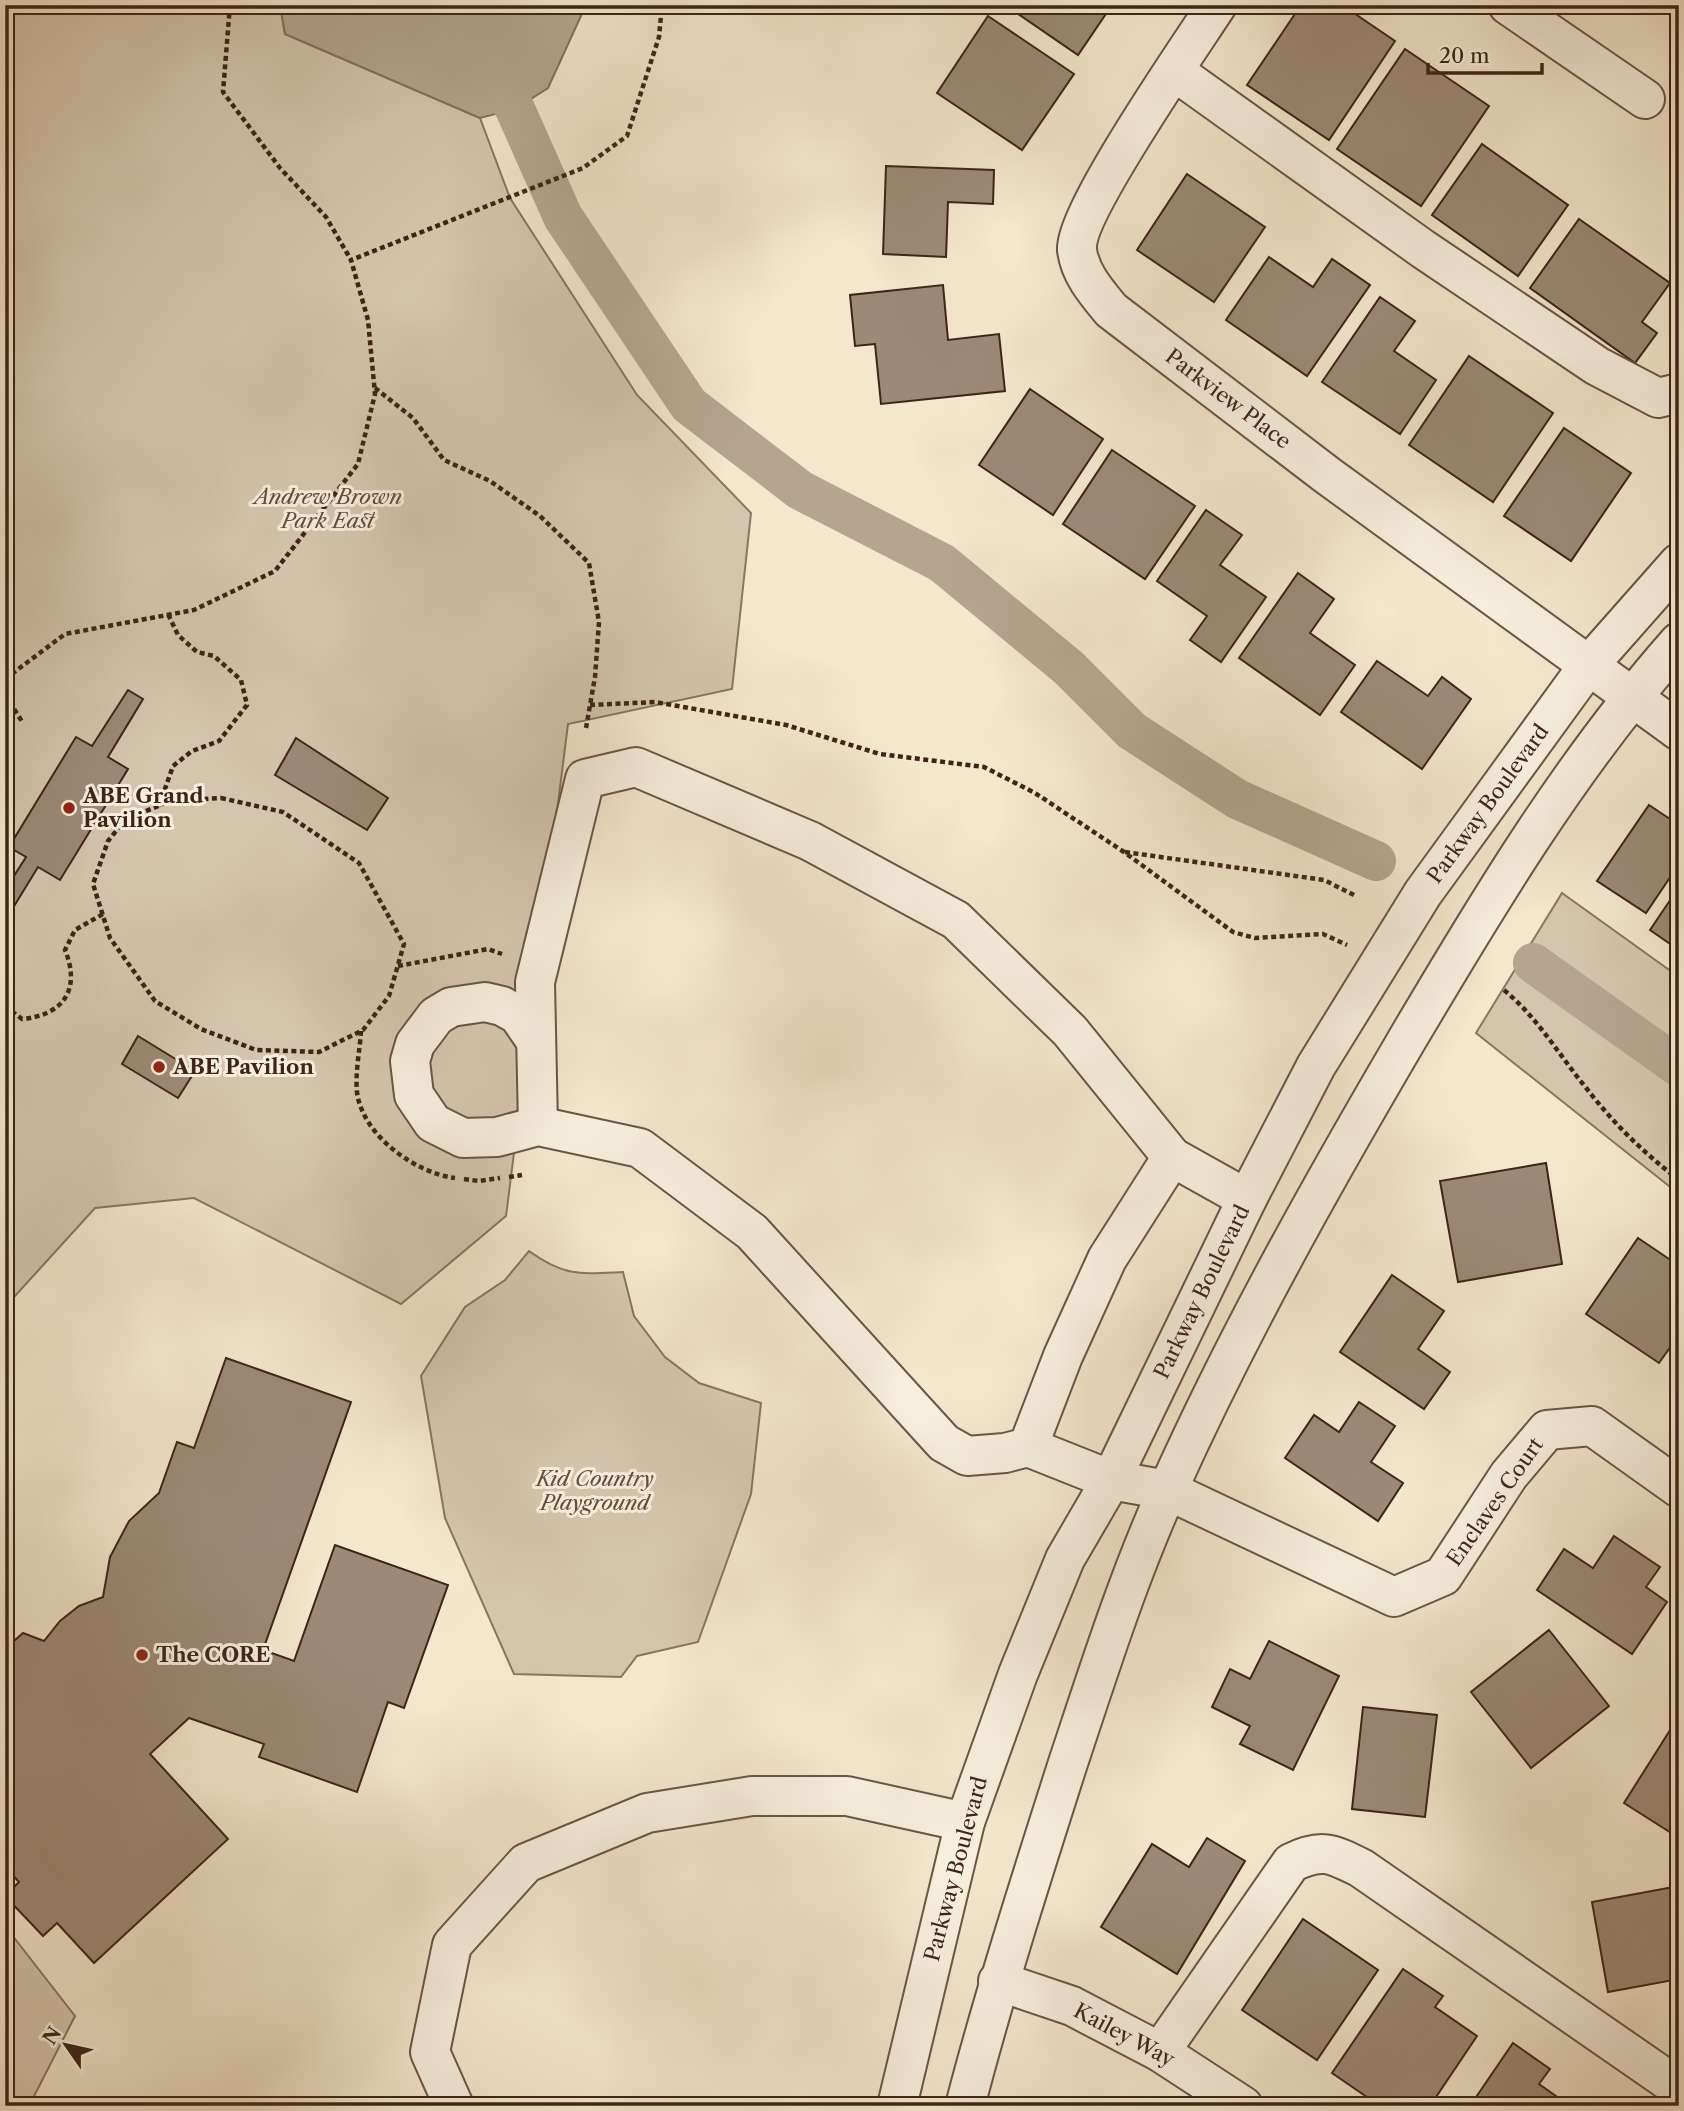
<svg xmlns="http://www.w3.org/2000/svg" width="1684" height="2111" font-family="'Libre Caslon Text',serif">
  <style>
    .green { fill: #d4c6ad; stroke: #897562; stroke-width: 2 }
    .water { fill: #b5a58f; stroke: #85715f; stroke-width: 2 }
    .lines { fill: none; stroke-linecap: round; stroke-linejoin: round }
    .canal { stroke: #b5a58f; stroke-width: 40 }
    .building { fill: #9c8976; stroke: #3e2418; stroke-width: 2 }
    .minor-casing { stroke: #6b5545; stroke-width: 42 }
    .path { stroke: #3e2418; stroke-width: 4.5; stroke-dasharray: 5 3.5; stroke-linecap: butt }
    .minor { stroke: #f7efde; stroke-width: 38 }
    .poi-dot { fill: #8f2418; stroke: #f7efde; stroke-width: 2.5 }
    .labels { text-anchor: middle; stroke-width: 6; stroke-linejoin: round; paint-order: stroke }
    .street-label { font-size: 21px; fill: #3e2418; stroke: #f7efde }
    .park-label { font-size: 21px; font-style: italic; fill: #644c3d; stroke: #f7efde }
    .poi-label { font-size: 21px; font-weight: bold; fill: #3e2418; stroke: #f7efde; text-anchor: start }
  </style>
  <rect width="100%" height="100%" fill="#f3e7cc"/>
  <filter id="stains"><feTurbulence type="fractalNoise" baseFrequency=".00286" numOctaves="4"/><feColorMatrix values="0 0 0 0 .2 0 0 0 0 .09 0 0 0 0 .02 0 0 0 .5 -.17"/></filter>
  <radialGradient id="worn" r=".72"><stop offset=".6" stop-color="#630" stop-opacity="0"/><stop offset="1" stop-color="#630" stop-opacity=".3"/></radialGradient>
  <g class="green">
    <path d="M5 5H280L285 34 480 118 510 198 637 395 751 513 732 689 568 724 506 1216 401 1304 194 1198 95 1208 5 1307Z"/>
    <path d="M1562 893 1679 977V1194L1476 1033Z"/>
    <path d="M529 1251C565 1277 581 1274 623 1272L634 1316 665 1357 699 1383 761 1403 751 1494 698 1642 637 1656 621 1677 514 1674 445 1518 421 1376 465 1307 505 1280Z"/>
    <path d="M5 1926 75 2016 29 2106H5Z"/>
  </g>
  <path class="water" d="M280 5H586L548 88 515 109 480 118 285 34Z"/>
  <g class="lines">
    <g class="canal">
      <path d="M454 5 515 109 563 217 689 405 800 490 942 563 1069 668 1132 731 1237 799 1376 861"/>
      <path d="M1533 963 1679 1067"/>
    </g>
  </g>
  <g class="building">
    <path d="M1005 5H1112L1078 55Z"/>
    <path d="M1301 5H1342L1395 41 1329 140 1247 85Z"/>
    <path d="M988 16 1074 74 1022 150 937 93Z"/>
    <path d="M1405 49 1489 106 1421 206 1337 149Z"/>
    <path d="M1482 144 1568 205 1518 276 1432 215Z"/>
    <path d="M886 166 994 170 993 204 948 202 946 257 883 254Z"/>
    <path d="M1187 174 1265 227 1214 302 1137 250Z"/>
    <path d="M1579 219 1670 283 1642 322 1657 333 1635 363 1530 288Z"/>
    <path d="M1269 257 1313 287 1332 259 1370 285 1307 376 1226 320Z"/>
    <path d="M943 285 948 340 999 334 1005 391 881 404 875 344 855 346 850 295Z"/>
    <path d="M1380 297 1415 321 1394 351 1436 380 1400 434 1322 382Z"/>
    <path d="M1469 356 1553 413 1493 502 1409 445Z"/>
    <path d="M1030 389 1103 439 1053 515 979 465Z"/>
    <path d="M1564 428 1631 473 1571 561 1504 516Z"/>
    <path d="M1112 450 1195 506 1145 579 1063 524Z"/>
    <path d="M1206 510 1242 535 1220 565 1266 597 1221 662 1190 640 1207 616 1157 581Z"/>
    <path d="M1298 573 1334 599 1310 633 1355 665 1320 715 1239 658Z"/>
    <path d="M1377 661 1428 696 1442 677 1471 699 1422 769 1341 712Z"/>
    <path d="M128 690 143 699 108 757 128 769 60 880 38 867 5 921V890L26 857 9 847 76 737 92 746Z"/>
    <path d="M296 738 388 798 367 830 275 775Z"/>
    <path d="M1649 805 1679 825V864L1646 913 1597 881Z"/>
    <path d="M1679 887V950L1650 930Z"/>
    <path d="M138 1036 195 1071 178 1098 122 1064Z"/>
    <path d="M1546 1163 1562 1264 1458 1282 1440 1181Z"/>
    <path d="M1638 1238 1672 1261 1679 1252V1335L1659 1363 1586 1314Z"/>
    <path d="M1392 1275 1444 1311 1418 1349 1450 1372 1424 1409 1340 1352Z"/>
    <path d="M226 1358 351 1402 263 1650 294 1661 335 1545 448 1585 404 1708 388 1702 357 1792 259 1757 264 1744 189 1718 150 1754 228 1839 94 1963 57 1923 43 1936 5 1896 19 1882 5 1867V1649L23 1633 44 1641 60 1621 79 1606 103 1597 110 1557 129 1521 159 1493 177 1442 194 1448Z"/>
    <path d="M1359 1402 1395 1426 1371 1462 1403 1483 1378 1521 1285 1458 1314 1415 1339 1432Z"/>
    <path d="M1614 1536 1660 1567 1646 1587 1667 1602 1632 1654 1537 1590 1564 1549 1593 1568Z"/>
    <path d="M1549 1630 1609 1706 1531 1768 1471 1692Z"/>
    <path d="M1269 1641 1339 1676 1293 1770 1240 1744 1250 1726 1212 1707 1230 1669 1250 1679Z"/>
    <path d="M1363 1707 1437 1715 1425 1817 1352 1809Z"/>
    <path d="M1679 1716V1838L1624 1803Z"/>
    <path d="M1207 1838 1245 1861 1177 1974 1101 1927 1152 1844 1189 1867Z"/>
    <path d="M1679 1886V1979L1608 1992 1592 1902Z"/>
    <path d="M1303 1919 1378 1970 1317 2060 1242 2010Z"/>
    <path d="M1403 1969 1443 1996 1435 2007 1477 2036 1430 2106H1380L1332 2073Z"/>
    <path d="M1513 2043 1550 2069 1539 2084 1570 2106H1470Z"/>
  </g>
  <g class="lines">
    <defs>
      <g id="minor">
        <path d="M1217 5C1191 45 1074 213 1077 250 1080 274 1097 293 1111 310L1327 475 1679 731"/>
        <path d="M1508 5 1645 99"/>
        <path d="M1174 71 1423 249 1597 366 1658 398 1679 393"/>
        <path d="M536 1041 518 1015 502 1006 485 1002 451 1007 436 1016 415 1044 410 1061 414 1095 433 1123 463 1138 497 1137 538 1126 640 1148 752 1232 944 1443 967 1456 1005 1453 1028 1447 1111 1480 1167 1490 1394 1597 1443 1576 1509 1475 1547 1430 1592 1426 1679 1488"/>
        <path d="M538 1126 535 982 585 779 636 767 810 841 956 920 1070 1031 1172 1157 1247 1199"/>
        <path d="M1028 1447 1063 1356 1107 1259 1172 1157"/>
        <path d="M998 1981 1072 2006 1160 2052 1243 2106"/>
        <path d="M1160 2052 1291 1863C1321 1848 1331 1853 1361 1868L1679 2088"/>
        <path d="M454 2106 430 2052 452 1945 526 1863 647 1813 752 1796H847L965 1822"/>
        <path d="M897 2106 965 1822 1018 1674 1065 1559 1111 1480 1247 1199 1316 1066 1423 893 1588 666 1679 563"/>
        <path d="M965 2106C995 1991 1031 1879 1067 1766 1098 1673 1128 1577 1169 1487 1238 1334 1320 1188 1405 1043 1487 904 1571 764 1679 642"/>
      </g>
    </defs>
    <use href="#minor" class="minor-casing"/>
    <g class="path">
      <path d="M230 5 223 92 280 168 326 217 351 260"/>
      <path d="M375 388 413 418 444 460 490 481 540 516 589 563 599 622 595 677 586 728"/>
      <path d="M5 679 65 634 194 610 275 571 358 464 375 394 368 320 351 260 583 168 627 136 659 37 662 5"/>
      <path d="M5 695 23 723"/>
      <path d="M590 705 655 702 786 725 880 754 984 767 1035 793 1124 852 1233 932 1255 938 1323 934 1347 945"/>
      <path d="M221 798 283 812 359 863 404 944 389 996 363 1030 319 1052 256 1050 201 1029 155 1001 110 938 93 884 108 841 125 820 170 801Z"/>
      <path d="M159 806 173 766 192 751 219 741 247 705 241 680 214 656 197 652 178 635 168 614"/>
      <path d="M1125 852 1324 880 1356 896"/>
      <path d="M398 966 488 949 502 954"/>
      <path d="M1504 990C1538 1018 1559 1055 1587 1089 1614 1124 1644 1153 1679 1180"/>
      <path d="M5 1006 22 1019C64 1015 81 989 65 950L75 930 103 914"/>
      <path d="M361 1031C360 1050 355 1072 357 1092 362 1135 415 1173 455 1178"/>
      <path d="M509 1177 522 1175"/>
      <path d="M464 1179 479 1181 500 1178"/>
    </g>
    <use href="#minor" class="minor"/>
  </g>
  <g class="poi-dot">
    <circle cx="69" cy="808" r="7"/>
    <circle cx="159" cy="1067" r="7"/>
    <circle cx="142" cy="1655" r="7"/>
  </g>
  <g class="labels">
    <g class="street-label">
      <text transform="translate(1228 399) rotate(37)" y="7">Parkview Place</text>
      <text transform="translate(1488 804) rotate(-54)" y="7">Parkway Boulevard</text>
      <text transform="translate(1202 1292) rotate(-64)" y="7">Parkway Boulevard</text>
      <text transform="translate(1495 1502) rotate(-55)" y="7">Enclaves Court</text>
      <text transform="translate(956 1869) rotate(-75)" y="7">Parkway Boulevard</text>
      <text transform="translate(1124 2035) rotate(28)" y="7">Kailey Way</text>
    </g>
    <g class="park-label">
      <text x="328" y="504">Andrew Brown<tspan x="328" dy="24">Park East</tspan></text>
      <text x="595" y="1486">Kid Country<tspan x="595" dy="24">Playground</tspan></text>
    </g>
    <g class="poi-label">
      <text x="83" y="803">ABE Grand<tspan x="83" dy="24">Pavilion</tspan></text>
      <text x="173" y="1074">ABE Pavilion</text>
      <text x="156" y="1662">The CORE</text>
    </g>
  </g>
  <rect width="1684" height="2111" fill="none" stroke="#f3e7cc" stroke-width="28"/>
  <rect x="7" y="7" width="1670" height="2097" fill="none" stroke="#3e2418" stroke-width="3.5"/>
  <rect x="14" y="14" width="1656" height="2083" fill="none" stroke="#3e2418" stroke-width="2"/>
  <g transform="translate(66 2045) rotate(304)" stroke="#f7efde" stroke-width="5" paint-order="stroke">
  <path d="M0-5L12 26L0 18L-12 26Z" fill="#3e2418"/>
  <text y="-10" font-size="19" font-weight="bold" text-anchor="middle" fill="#3e2418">N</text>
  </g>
  <path d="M1428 63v10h114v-10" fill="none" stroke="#3e2418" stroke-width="3.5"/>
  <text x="1439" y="63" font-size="21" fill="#3e2418" stroke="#f7efde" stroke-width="5" paint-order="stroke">20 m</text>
  <rect width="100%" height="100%" filter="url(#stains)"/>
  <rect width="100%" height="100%" fill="url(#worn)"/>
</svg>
